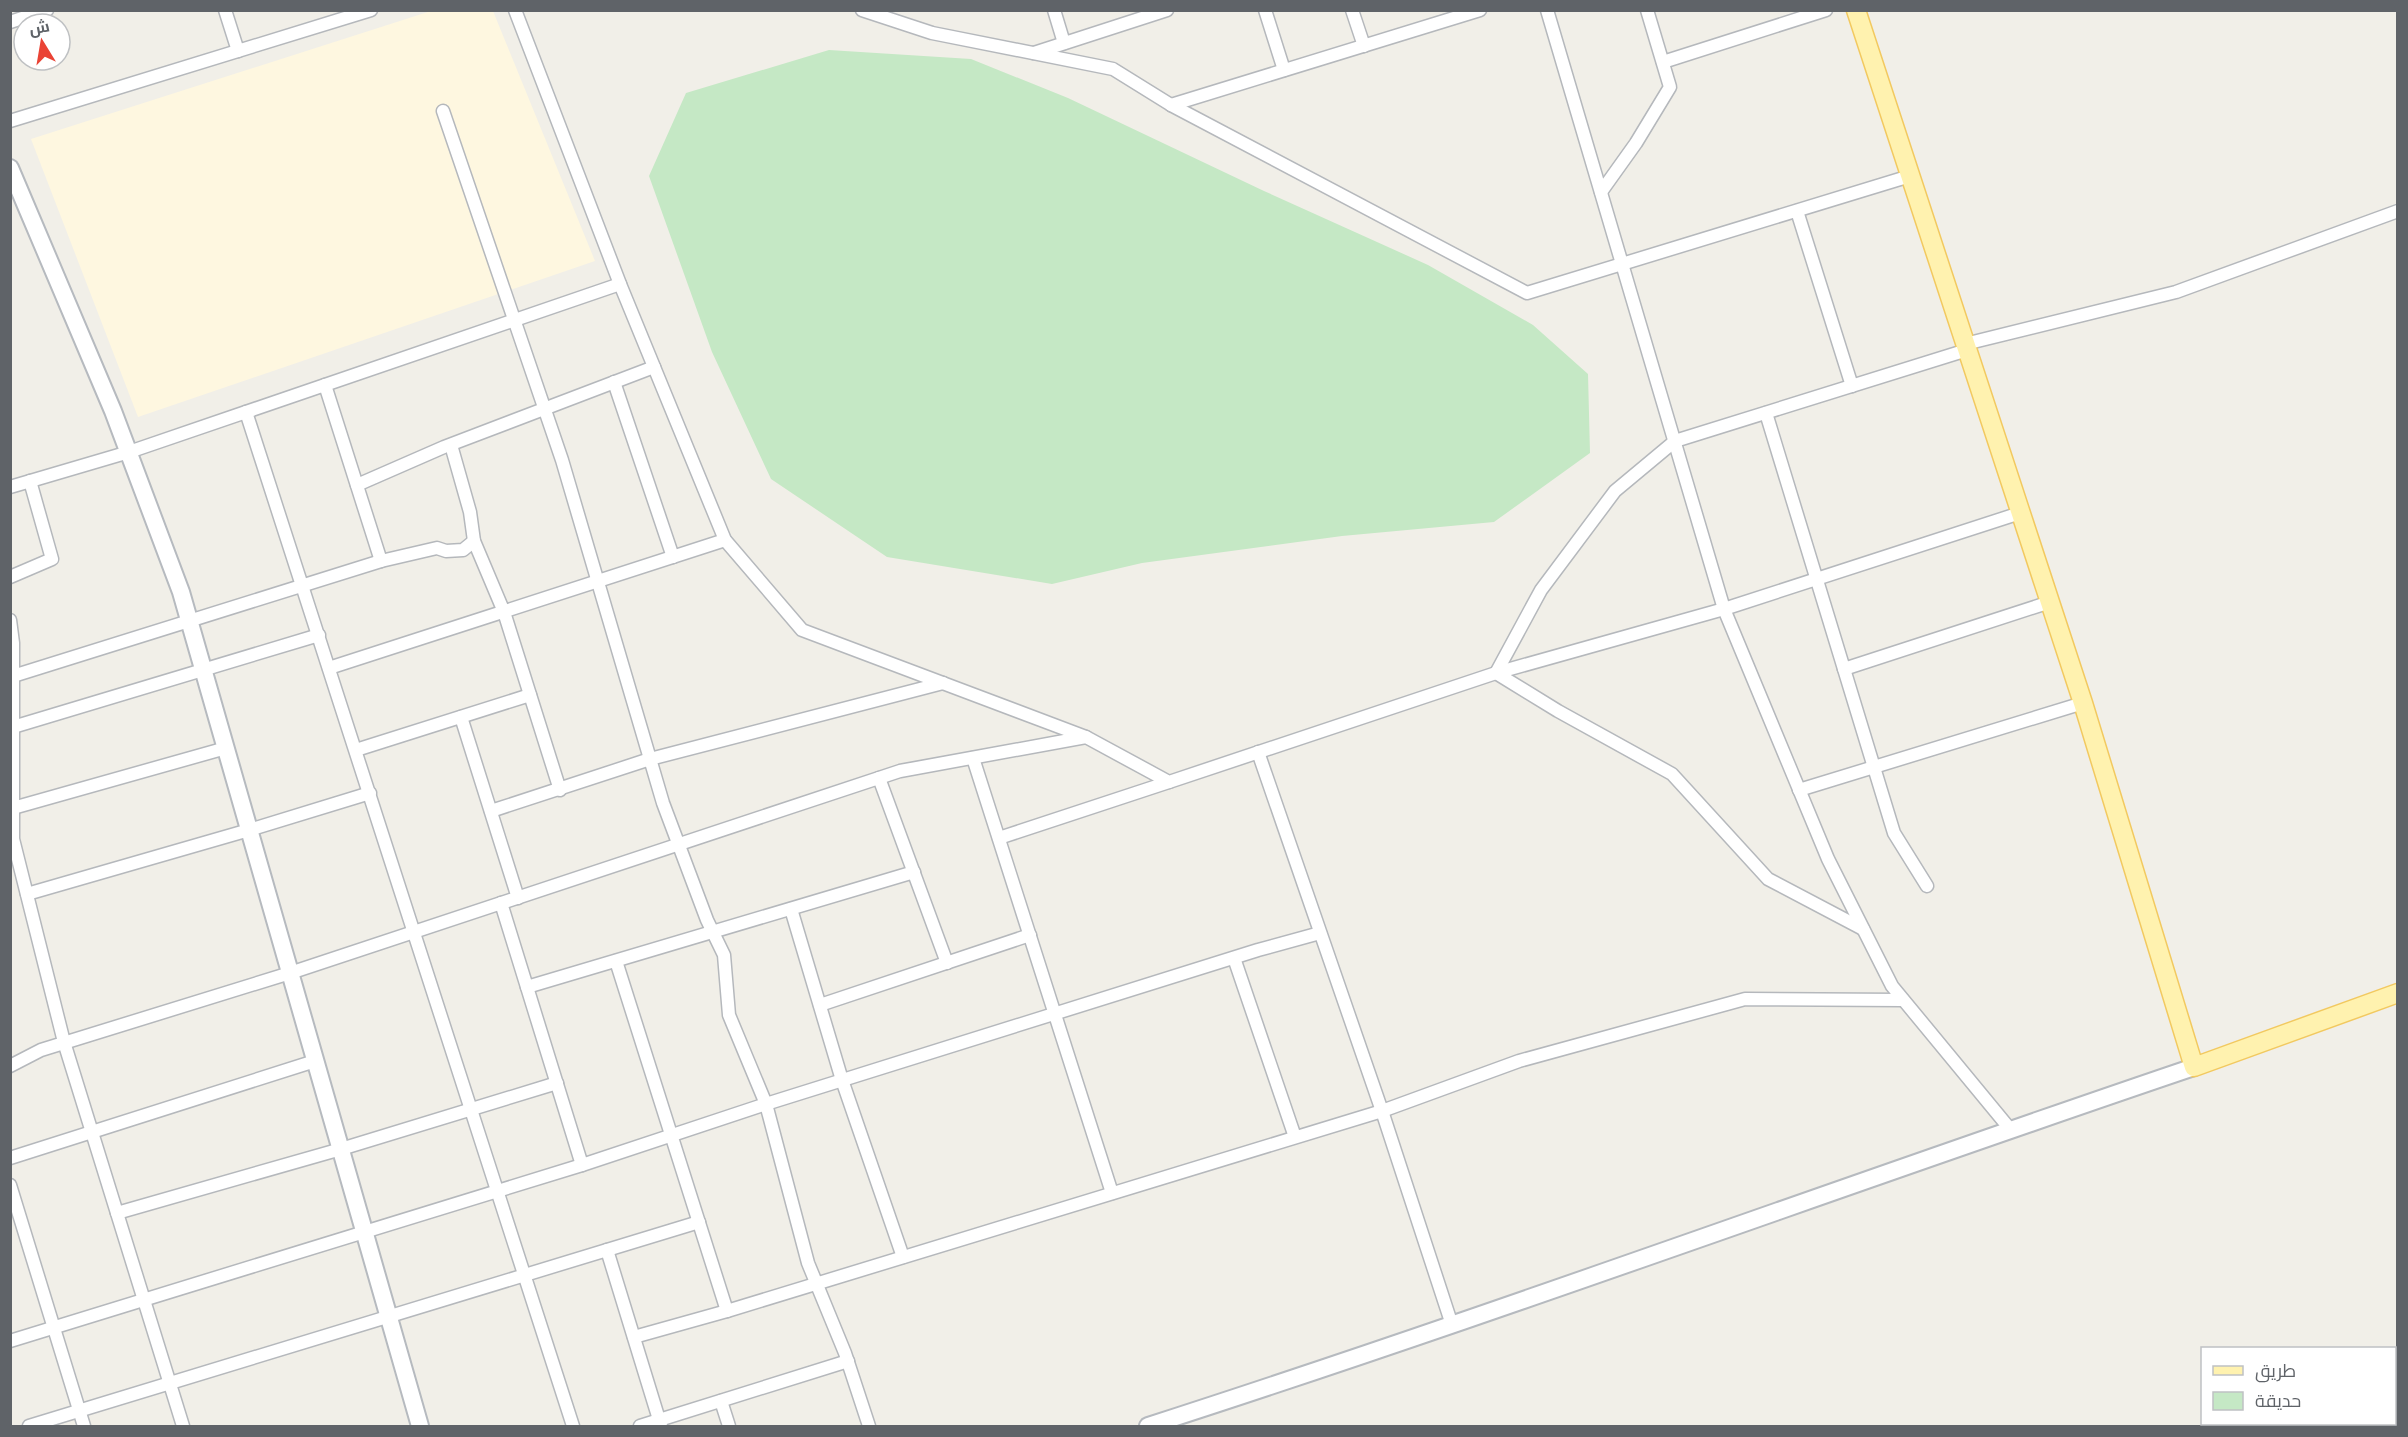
<svg xmlns="http://www.w3.org/2000/svg" width="2408" height="1437" font-family="'Asap Condensed',Cairo,sans-serif">
  <style>
    .commercial { fill: #fef7e0 }
    .green { fill: #c5e8c5 }
    .lines { fill: none; stroke-linecap: round; stroke-linejoin: round }
    .street-casing { stroke: #b5b8bc; stroke-width: 15 }
    .secondary-casing { stroke: #b6babf; stroke-width: 20 }
    .primary-casing { stroke: #f2c960; stroke-width: 21 }
    .street { stroke: #fff; stroke-width: 12 }
    .secondary { stroke: #fff; stroke-width: 16 }
    .primary { stroke: #fff2af; stroke-width: 18 }
  </style>
  <rect width="100%" height="100%" fill="#f1efe8"/>
  <path class="commercial" d="M431 11H493L595 261 138 417 31 139Z"/>
  <path class="green" d="M829 50 971 59 1068 98 1264 191 1428 265 1533 325 1588 374 1590 453 1494 522 1342 536 1142 563 1052 584 887 557 771 479 712 352 649 176 686 93Z"/>
  <g class="lines">
    <defs>
      <g id="street">
        <path d="M225 10 238 51"/>
        <path d="M515 10 620 284 725 540 802 630 1086 737"/>
        <path d="M862 10 932 33 1113 69 1171 105 1527 293 1910 176"/>
        <path d="M1054 10 1064 43"/>
        <path d="M1265 10 1284 70"/>
        <path d="M1352 10 1364 46"/>
        <path d="M1547 10 1724 609 1828 859 1892 986 2010 1129"/>
        <path d="M10 22 47 10"/>
        <path d="M1034 53 1167 10"/>
        <path d="M1663 62 1826 10"/>
        <path d="M1171 105 1480 10"/>
        <path d="M443 111 562 460 663 803 707 920 724 955 729 1015 766 1104 808 1263 845 1353 869 1426"/>
        <path d="M10 121 371 10"/>
        <path d="M1601 192 1636 143 1670 87 1647 10"/>
        <path d="M1797 211 1852 386"/>
        <path d="M1965 344 2176 292 2398 211"/>
        <path d="M614 382 673 557"/>
        <path d="M325 385 381 561"/>
        <path d="M246 412 573 1426"/>
        <path d="M1766 413 1894 833 1927 886"/>
        <path d="M451 445 470 512 474 541 504 612 560 790"/>
        <path d="M357 485 444 447 654 367"/>
        <path d="M10 487 129 452 620 284"/>
        <path d="M10 577 52 559 30 481"/>
        <path d="M10 620 13 643V839L64 1042 183 1426"/>
        <path d="M329 668 725 540"/>
        <path d="M1844 669 2050 602"/>
        <path d="M13 676 381 561 437 548 446 551 463 550 474 541"/>
        <path d="M461 717 518 898"/>
        <path d="M13 727 319 635"/>
        <path d="M356 750 530 695"/>
        <path d="M1258 752 1382 1111 1452 1325"/>
        <path d="M973 758 1112 1193"/>
        <path d="M879 778 947 963"/>
        <path d="M1799 790 2083 703"/>
        <path d="M13 808 226 748"/>
        <path d="M491 811 650 759 943 683"/>
        <path d="M999 838 1169 782"/>
        <path d="M27 894 249 830 370 793"/>
        <path d="M501 903 582 1165"/>
        <path d="M791 909 842 1080 903 1257"/>
        <path d="M1863 929 1768 879 1672 774 1558 711 1496 673 1541 590 1615 491 1675 441 1967 350"/>
        <path d="M1234 958 1295 1137"/>
        <path d="M616 961 727 1311"/>
        <path d="M527 987 914 872"/>
        <path d="M820 1005 1030 935"/>
        <path d="M10 1066 41 1050 290 973 900 771 1086 737 1169 782 1496 673 1724 609 2020 513"/>
        <path d="M10 1158 315 1061"/>
        <path d="M10 1185 84 1426"/>
        <path d="M117 1213 341 1149 557 1083"/>
        <path d="M607 1250 661 1426"/>
        <path d="M634 1337 727 1311 1382 1111 1519 1061 1745 999 1903 1000"/>
        <path d="M10 1341 582 1165 766 1104 1258 950 1320 933"/>
        <path d="M721 1401 729 1426"/>
        <path d="M29 1426 699 1222"/>
        <path d="M640 1426 848 1361"/>
      </g>
      <g id="secondary">
        <path d="M10 168 113 411 181 592 420 1426"/>
        <path d="M1148 1426C1499 1313 1845 1185 2194 1067"/>
      </g>
      <path id="primary" d="M1856 10 2083 703 2194 1067 2398 993"/>
    </defs>
    <use href="#street" class="street-casing"/>
    <use href="#secondary" class="secondary-casing"/>
    <use href="#primary" class="primary-casing"/>
    <use href="#street" class="street"/>
    <use href="#secondary" class="secondary"/>
    <use href="#primary" class="primary"/>
  </g>
  <rect width="2408" height="1437" fill="none" stroke="#5f6368" stroke-width="24"/>
  <rect x="2201" y="1347" width="195" height="78" fill="#ffffff" stroke="#bfc1c3" stroke-width="1.5"/>
  <rect x="2213" y="1366" width="30" height="9" fill="#fff2af" stroke="#bfc1c3" stroke-width="1.5"/>
  <text x="2255" y="1377" font-size="18" fill="#5f6368">طريق</text>
  <rect x="2213" y="1392" width="30" height="18" fill="#c5e8c5" stroke="#bfc1c3" stroke-width="1.5"/>
  <text x="2255" y="1407" font-size="18" fill="#5f6368">حديقة</text>
  <g transform="translate(42 42) rotate(349)"><circle r="28" fill="#ffffff" stroke="#bfc1c3" stroke-width="1.5"/>
  <path d="M0-4.5L10 22L0 15L-10 22Z" fill="#ea4335"/>
  <text y="-9" font-size="16" font-weight="bold" text-anchor="middle" fill="#5f6368">ش</text>
  </g>
</svg>
